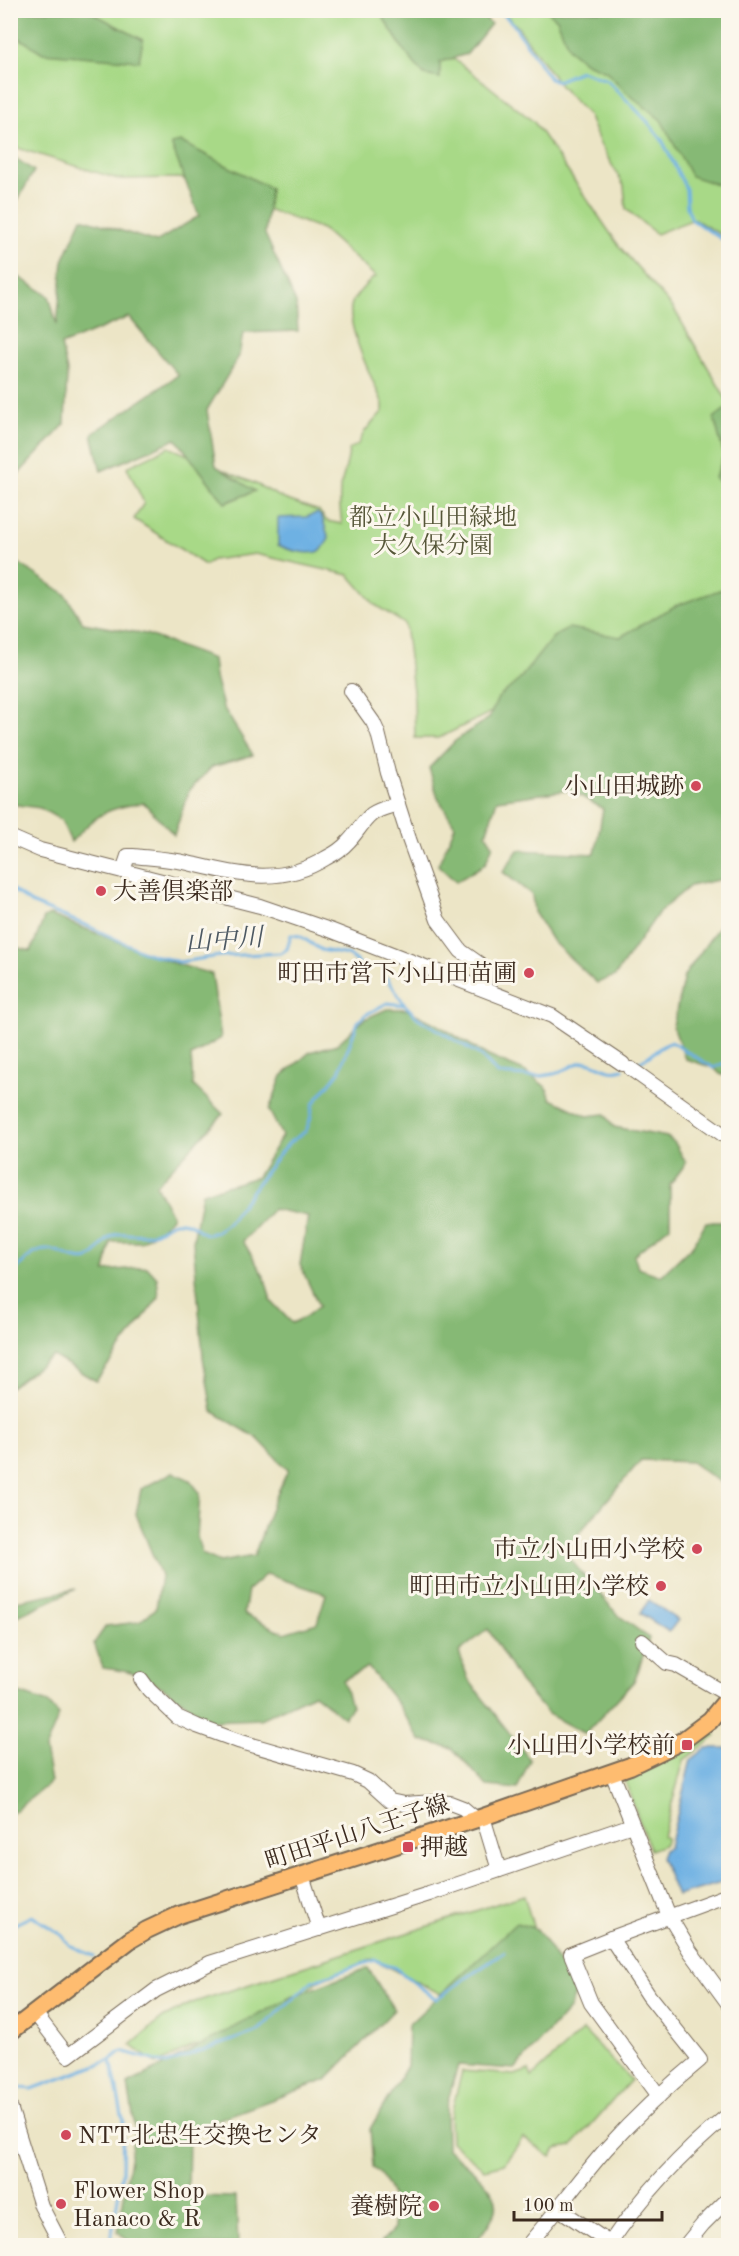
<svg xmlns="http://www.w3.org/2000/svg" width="739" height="2256" font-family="'Old Standard TT','Noto Serif JP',serif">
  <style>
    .green { fill: #a8d987; stroke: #728252; stroke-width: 1.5 }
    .forest { fill: #86b974; stroke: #607249; stroke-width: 1.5; fill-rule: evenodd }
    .water { fill: #6eb1e3; stroke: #546e80; stroke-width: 1.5 }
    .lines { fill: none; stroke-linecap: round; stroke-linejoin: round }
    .stream { stroke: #6eb1e3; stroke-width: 3 }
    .minor-casing { stroke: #796b59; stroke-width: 16 }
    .major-casing { stroke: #796b59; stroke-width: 20 }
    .minor { stroke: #fff; stroke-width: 14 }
    .major { stroke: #febc70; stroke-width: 16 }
    .poi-dot { fill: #d1495b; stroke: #fbf7ec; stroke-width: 2 }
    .labels { text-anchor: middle; stroke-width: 6; stroke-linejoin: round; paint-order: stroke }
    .park-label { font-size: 24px; fill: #565638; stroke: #fbf7ec }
    .poi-label { font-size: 24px; fill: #3b2a1e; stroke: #fbf7ec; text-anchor: end }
    .street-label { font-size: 24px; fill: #3b2a1e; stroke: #fbf7ec }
    .water-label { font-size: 26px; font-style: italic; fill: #4d5963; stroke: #fbf7ec }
  </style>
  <rect width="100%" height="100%" fill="#fbf7ec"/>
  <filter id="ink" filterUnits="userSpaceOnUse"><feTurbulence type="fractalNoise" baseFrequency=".0167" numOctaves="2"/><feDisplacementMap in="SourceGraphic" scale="12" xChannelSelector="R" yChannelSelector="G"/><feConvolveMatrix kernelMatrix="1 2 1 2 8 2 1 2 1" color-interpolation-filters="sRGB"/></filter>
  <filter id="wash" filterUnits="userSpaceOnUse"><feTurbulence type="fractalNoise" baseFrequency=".008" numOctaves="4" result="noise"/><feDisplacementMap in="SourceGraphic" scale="24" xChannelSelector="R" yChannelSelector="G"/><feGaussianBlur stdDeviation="1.35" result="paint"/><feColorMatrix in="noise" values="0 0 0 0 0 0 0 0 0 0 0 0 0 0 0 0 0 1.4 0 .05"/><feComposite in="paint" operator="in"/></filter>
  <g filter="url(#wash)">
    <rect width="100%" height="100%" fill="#ece5c6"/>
    <g class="green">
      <path d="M10 11H390L475 75 534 122 619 246 674 309 728 402V595L439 738H415L414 699 405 624 375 605 349 575 255 554 212 560 205 565 134 519 144 503 127 467 169 447 258 485 284 499 319 511 327 521 342 524C340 511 338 497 341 484 344 473 348 463 349 450L358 444 365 431 383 411V404C374 382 344 324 352 303 356 293 366 285 373 278L376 277 322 229 180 178 118 179 11 146Z"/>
      <path d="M502 11H728V239L694 219 656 234 626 209 624 186 600 144 588 115 561 87 517 26Z"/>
      <path d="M712 1729 716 1736 684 1760 663 1836 667 1838 664 1845 650 1850 625 1781 628 1775 662 1761Z"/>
      <path d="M524 1895 535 1933 443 1995 372 1959 316 1982 260 2034 192 2047 156 2064 131 2045 163 2018 192 2003Z"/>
      <path d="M583 2030 631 2080 572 2146 556 2149 551 2157 523 2137 504 2164 484 2169 451 2142 450 2118 462 2071 515 2075 529 2070 532 2077Z"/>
    </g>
    <g class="forest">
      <path d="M10 11H89L143 40 139 61 43 53 11 33Z"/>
      <path d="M379 11H478L491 24 467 54 440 62V78L424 75 405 52Z"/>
      <path d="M547 11H728V188L691 176 661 120 625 91 606 71 586 63 569 49 557 19Z"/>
      <path d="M181 142 270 188 265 234 296 303 298 331 243 333 239 356 207 410 216 466 255 491 225 503 176 439 101 471 92 434 178 375 129 317 61 345 67 371 65 424 11 482V272L49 296 57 325 63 261 82 218 156 242 199 216 171 144Z"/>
      <path d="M11 155 34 171 11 212Z"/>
      <path d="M728 407V495L715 478 724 455 714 418Z"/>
      <path d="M11 558 65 594 83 623 146 634 213 659 215 677 223 707 253 755 212 767 189 791 174 835 144 803C104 808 98 814 71 842L61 820 40 808 11 804Z"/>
      <path d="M728 587V878L690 886 659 912 615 976 597 983 553 942 534 912 532 895 503 872 518 850 595 854 603 809 571 790 497 800 486 834 493 845 485 864 456 882 438 865 455 826 438 798 429 768 455 741 489 718 498 698 518 681 553 637 569 628 620 637 675 606Z"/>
      <path d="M728 913V1077L720 1074 714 1068 685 1059 673 1026 684 976Z"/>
      <path d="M50 915 173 963 212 974 221 1038 191 1056 193 1085 223 1114 156 1185 172 1216 162 1228 141 1242H111L105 1271 147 1267 157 1278 159 1297 96 1381 53 1356 11 1387V946L31 951 44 918Z"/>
      <path d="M387 1009H406L438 1025 488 1056 524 1071 546 1087 551 1099 587 1116 605 1114 614 1127 667 1137 675 1143 686 1163 670 1185V1226L634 1255 638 1268 661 1276 693 1245 706 1222H726L728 1220V1488L691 1462 641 1460 569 1545V1558L617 1614 649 1638 635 1680 585 1734 548 1714 520 1682 488 1629 459 1652 468 1679 530 1760 517 1789 487 1786 452 1748 420 1740 399 1706 368 1667 343 1680 351 1707 344 1718 314 1694 260 1719 209 1721C186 1704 160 1681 131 1673 122 1670 112 1669 103 1668L94 1643 106 1626 139 1622 156 1608 161 1576 136 1514 141 1489 173 1472 190 1480 200 1493 197 1537 202 1554 220 1562 254 1556 272 1505 288 1470 257 1438 212 1411 203 1357 193 1241 202 1193 257 1177 282 1136 269 1110 282 1076 310 1052 337 1044 365 1019ZM273 1209 308 1216 300 1265 319 1306 305 1317 292 1323 271 1301 265 1278 243 1241ZM266 1574 326 1594 317 1623 284 1633 244 1614 248 1590Z"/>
      <path d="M76 1589 11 1619V1602Z"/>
      <path d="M10 1690 48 1703 59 1715 45 1749 51 1782 11 1814Z"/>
      <path d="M516 1923 537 1929 577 1990 569 2009 515 2069 458 2065 446 2107 447 2149C461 2162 501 2188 496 2209 494 2219 479 2237 474 2245H383L382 2241 394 2229C392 2200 395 2188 373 2167L370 2129 407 2066 408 2025Z"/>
      <path d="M368 1968 394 2010 326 2080 189 2130 188 2196 236 2197 238 2245H133L118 2232 135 2128 128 2084 293 1996Z"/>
    </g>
    <g class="water">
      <path d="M317 513 322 517 329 539 321 551C308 555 290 551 278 545V518L306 517Z"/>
      <path d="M649 1600 678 1620 669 1632 640 1613Z"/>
      <path d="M706 1748H728V1881L677 1896 661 1858 664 1850 669 1847 691 1760Z"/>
    </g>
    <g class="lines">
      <g class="stream">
        <path d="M499 10 513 24 550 79 557 81 581 71 607 80 647 121 662 140 686 189 687 207 692 220 728 243"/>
        <path d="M10 888 31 903 90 927 146 953 179 962 220 956 281 953 287 949 291 935 300 936 321 950 348 955 365 968"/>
        <path d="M387 978 405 1005 418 1018 480 1055 498 1074C519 1075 541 1080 562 1071 570 1068 579 1060 588 1062 602 1065 607 1074 623 1069"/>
        <path d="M632 1066C648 1060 656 1048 671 1042L714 1068 728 1061"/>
        <path d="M10 1280C17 1267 32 1249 48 1250 55 1250 64 1255 70 1257 76 1259 82 1261 88 1259 101 1254 103 1236 119 1234 131 1233 144 1237 156 1232 165 1229 170 1220 181 1222 206 1224 197 1248 228 1223L280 1153 290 1142 306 1131 310 1120 313 1104 339 1072 358 1022 365 1015 387 1003 405 1005"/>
        <path d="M10 1929 13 1925 32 1916 62 1935 69 1945 94 1956"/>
        <path d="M12 2087 32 2089 111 2060 122 2051 166 2064 258 2031 312 1981 375 1960 395 1968 436 1999 504 1952"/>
        <path d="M110 2246 122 2173 123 2120 111 2060"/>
      </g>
    </g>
  </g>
  <g filter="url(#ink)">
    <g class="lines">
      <defs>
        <g id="minor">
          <path d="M351 691 373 722 378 733 388 773 409 839 438 920 461 951 481 965 485 973 484 989"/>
          <path d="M10 837 40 850 260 906 330 930 552 1016 623 1064"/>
          <path d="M123 871 128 856H133C152 858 170 859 188 863 236 874 280 887 326 858 334 854 342 849 348 842 357 833 362 822 372 814 379 809 389 807 398 804"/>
          <path d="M631 1069 728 1138"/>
          <path d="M642 1641 667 1663 676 1665 728 1695"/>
          <path d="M141 1679 149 1690 177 1717 197 1726 238 1741 353 1774 368 1781 390 1801 404 1804 435 1802 450 1803 463 1808 476 1819"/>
          <path d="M612 1773 669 1916 690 1951 728 2003"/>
          <path d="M483 1817 499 1870"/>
          <path d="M302 1875 319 1929"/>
          <path d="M611 1938 571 1954 591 2003 659 2096"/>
          <path d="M35 2013 68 2056 156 1990 210 1963 429 1894 632 1825"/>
          <path d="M10 2107 41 2206 62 2246"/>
          <path d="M559 2209 614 2246"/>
          <path d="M527 2246C555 2214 579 2180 606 2149 635 2117 667 2087 700 2060L649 1996 611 1938 728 1895"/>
          <path d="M608 2246C641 2197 683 2152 728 2115"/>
          <path d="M685 2246 703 2224 728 2199"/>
        </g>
        <path id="major" d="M10 2032 130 1940 147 1930 179 1915 483 1817 630 1766 682 1741 710 1720 728 1698"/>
      </defs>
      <use href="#minor" class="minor-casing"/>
      <use href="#major" class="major-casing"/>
      <use href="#minor" class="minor"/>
      <use href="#major" class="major"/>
    </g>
  </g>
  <g class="poi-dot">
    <circle cx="696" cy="786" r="6"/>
    <circle cx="101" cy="891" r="6"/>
    <circle cx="529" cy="973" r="6"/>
    <circle cx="697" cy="1549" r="6"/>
    <circle cx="661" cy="1586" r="6"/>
    <rect x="681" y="1739" width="12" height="12" rx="3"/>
    <rect x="402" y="1841" width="12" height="12" rx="3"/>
    <circle cx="66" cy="2135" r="6"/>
    <circle cx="61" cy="2204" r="6"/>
    <circle cx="434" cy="2206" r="6"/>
  </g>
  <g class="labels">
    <g class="park-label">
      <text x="433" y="525">都立小山田緑地<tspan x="433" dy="28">大久保分園</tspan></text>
    </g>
    <g class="poi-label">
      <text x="684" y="794">小山田城跡</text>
      <text x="113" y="899" text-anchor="start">大善倶楽部</text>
      <text x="517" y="981">町田市営下小山田苗圃</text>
      <text x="685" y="1557">市立小山田小学校</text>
      <text x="649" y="1594">町田市立小山田小学校</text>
      <text x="675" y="1753">小山田小学校前</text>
      <text x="420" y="1855" text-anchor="start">押越</text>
      <text x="78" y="2143" text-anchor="start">NTT北忠生交換センタ</text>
      <text x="73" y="2198" text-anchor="start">Flower Shop<tspan x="73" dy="28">Hanaco &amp; R</tspan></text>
      <text x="422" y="2214">養樹院</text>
    </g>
    <g class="street-label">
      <text transform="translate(357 1832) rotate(-18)" y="8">町田平山八王子線</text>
    </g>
    <g class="water-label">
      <text transform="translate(224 939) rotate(-4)" y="9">山中川</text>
    </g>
  </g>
  <rect width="739" height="2256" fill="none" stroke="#fbf7ec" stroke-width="36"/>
  <path d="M514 2211v9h148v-9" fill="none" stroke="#3b2a1e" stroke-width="3"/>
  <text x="523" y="2211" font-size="18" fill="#3b2a1e" stroke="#fbf7ec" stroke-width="4.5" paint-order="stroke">100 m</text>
</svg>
